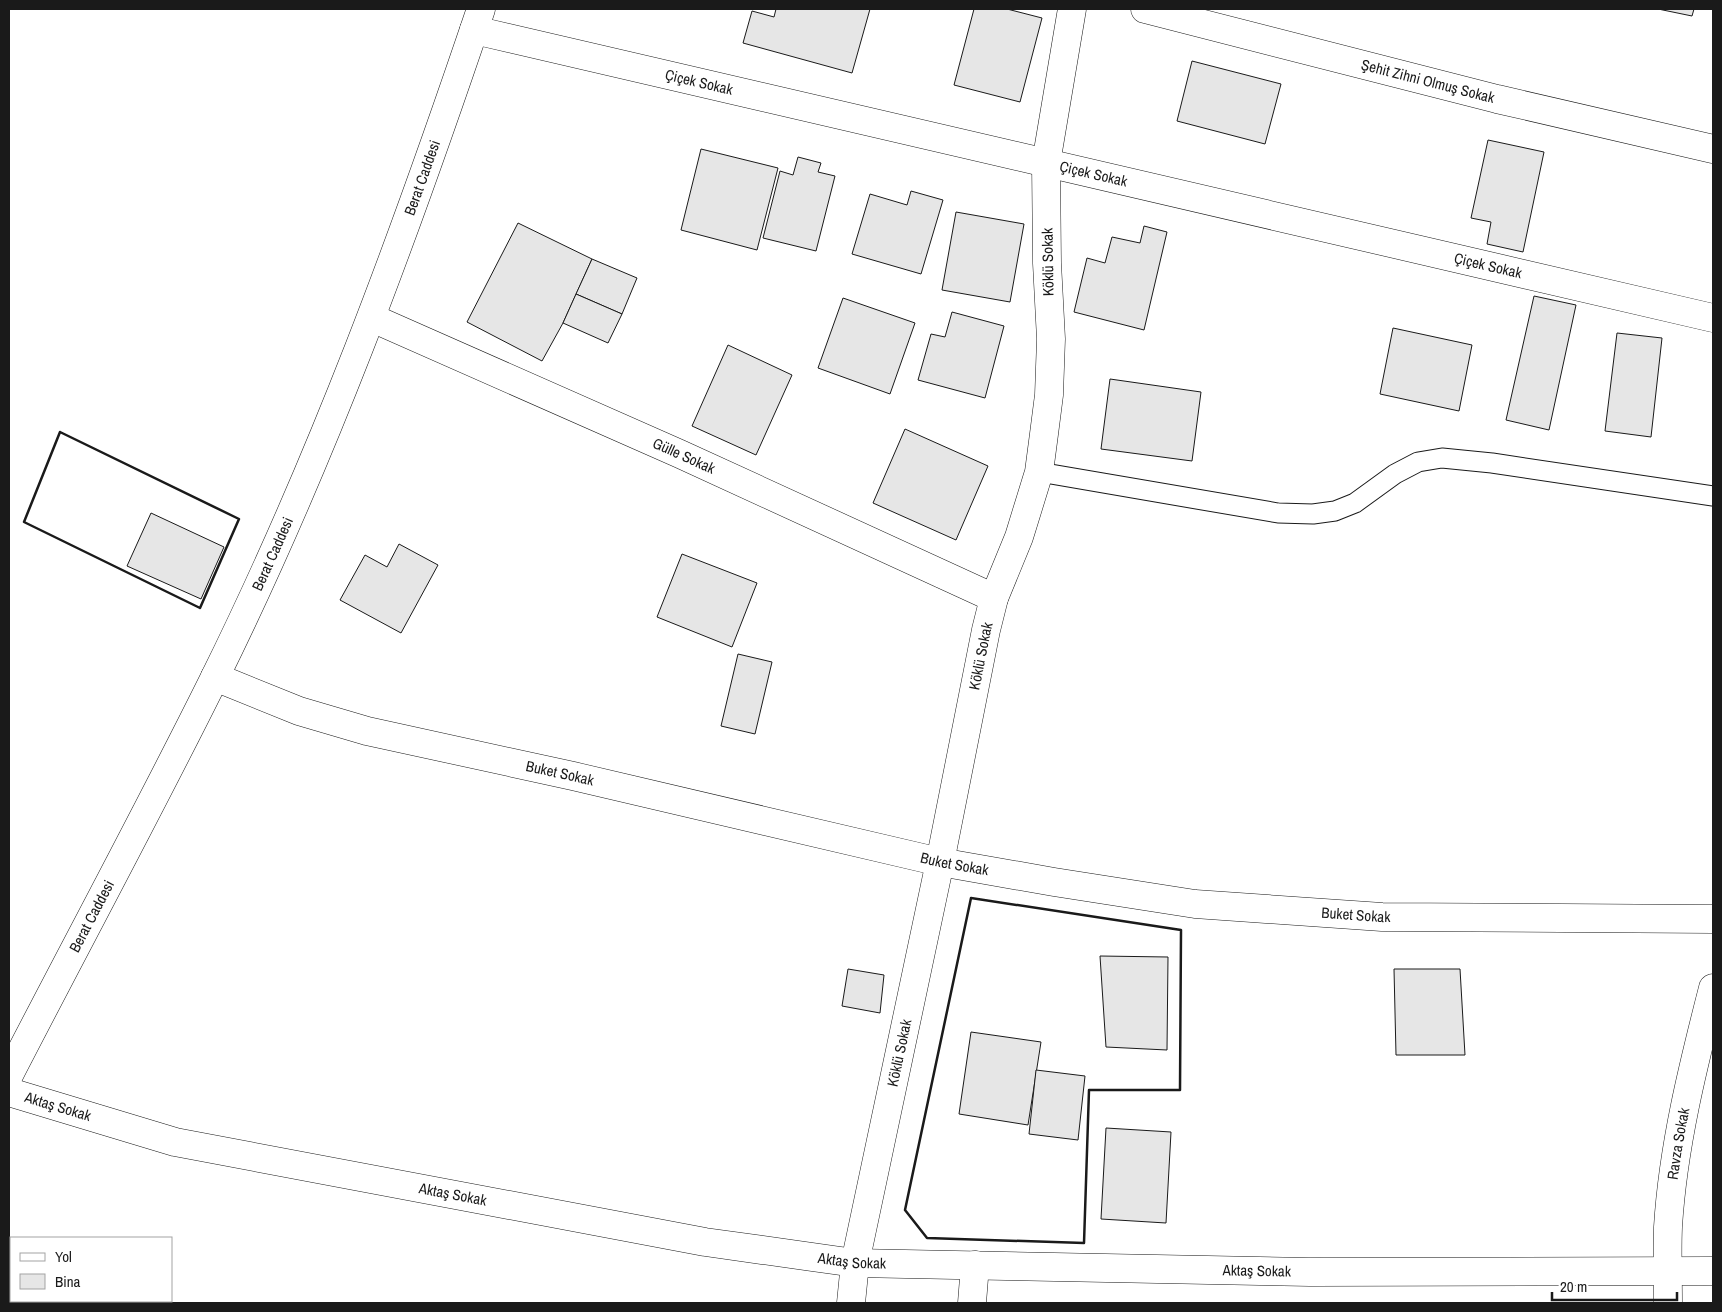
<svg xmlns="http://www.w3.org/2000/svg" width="1722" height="1312" font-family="'Archivo Narrow',sans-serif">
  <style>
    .building { fill: #e6e6e6; stroke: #1a1a1a }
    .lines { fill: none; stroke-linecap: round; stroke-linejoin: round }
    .lane-casing { stroke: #1a1a1a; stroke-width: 21 }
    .street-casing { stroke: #1a1a1a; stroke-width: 29 }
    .secondary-casing { stroke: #1a1a1a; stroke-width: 29 }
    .lane { stroke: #fff; stroke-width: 19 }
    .street { stroke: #fff; stroke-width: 28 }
    .secondary { stroke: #fff; stroke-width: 28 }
    .wall { stroke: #1a1a1a; stroke-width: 2.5 }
    .labels { text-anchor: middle; stroke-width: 4; stroke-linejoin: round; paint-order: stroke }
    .street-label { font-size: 15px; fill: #1a1a1a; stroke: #fff }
  </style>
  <rect width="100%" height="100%" fill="#fff"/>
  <g class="building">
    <path d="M776 9H870L852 73 743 43 752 11 774 17Z"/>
    <path d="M974 9H1007L1042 18 1020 102 954 85Z"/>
    <path d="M1658 9H1694L1692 16Z"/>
    <path d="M1192 61 1281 84 1265 144 1177 121Z"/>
    <path d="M1488 140 1544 152 1523 252 1487 244 1491 222 1471 218Z"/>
    <path d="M701 149 778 168 757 250 681 230Z"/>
    <path d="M798 157 821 163 818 172 835 176 816 251 763 238 780 171 793 175Z"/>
    <path d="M911 191 943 200 921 274 852 254 870 194 907 205Z"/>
    <path d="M956 212 1024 224 1010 302 942 290Z"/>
    <path d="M518 223 592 259 563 323 542 361 467 322Z"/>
    <path d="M1144 226 1167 232 1144 330 1074 312 1087 258 1105 263 1112 237 1140 243Z"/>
    <path d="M592 259 637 278 622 314 576 294Z"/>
    <path d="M576 294 622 314 608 343 563 323Z"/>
    <path d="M1534 296 1576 305 1549 430 1506 420Z"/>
    <path d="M843 298 915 323 890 394 818 368Z"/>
    <path d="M952 312 1004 326 985 398 918 380 931 334 945 337Z"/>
    <path d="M1393 328 1472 345 1459 411 1380 394Z"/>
    <path d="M1617 333 1662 338 1651 437 1605 431Z"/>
    <path d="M728 345 792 375 756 455 692 426Z"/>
    <path d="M1110 379 1201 392 1192 461 1101 449Z"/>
    <path d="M905 429 988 466 956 540 873 503Z"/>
    <path d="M151 513 224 547 201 599 127 566Z"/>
    <path d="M399 544 438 565 401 633 340 600 365 555 387 567Z"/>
    <path d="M682 554 757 583 732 647 657 617Z"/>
    <path d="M738 654 772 662 755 734 721 726Z"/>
    <path d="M1100 956 1168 957 1167 1050 1106 1047Z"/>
    <path d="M848 969 884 975 880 1013 842 1006Z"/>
    <path d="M1394 969H1460L1465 1055H1396Z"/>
    <path d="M971 1032 1041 1042 1028 1125 959 1114Z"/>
    <path d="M1036 1070 1085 1076 1078 1140 1029 1134Z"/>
    <path d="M1106 1128 1171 1132 1166 1223 1101 1219Z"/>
  </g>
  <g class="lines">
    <defs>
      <path id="lane" d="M1039 472 1278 513 1313 514 1335 511 1355 503 1395 474 1418 462 1442 458 1492 463 1713 496"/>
      <g id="street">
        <path id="s1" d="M1145 9 1497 99 1713 149"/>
        <path id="s2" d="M474 30 1713 318"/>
        <path id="s3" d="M372 318 680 454 994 598"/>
        <path id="s4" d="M215 677 299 711 367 731 573 776 940 862 1054 882 1195 904 1382 917 1713 919"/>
        <path id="s5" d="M9 1092 175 1142 705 1242 855 1263 1310 1272 1713 1271"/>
        <path id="s6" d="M851 1303 855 1263 940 862 986 630 994 598 1019 537 1039 472 1044 434 1049 395 1051 339 1047 263 1046 163 1072 9"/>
        <path d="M972 1303 975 1265"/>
        <path id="s7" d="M1668 1303C1668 1278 1667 1252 1668 1227 1673 1146 1693 1066 1713 988"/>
      </g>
      <g id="secondary">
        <path id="s8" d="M9 1075C77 943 148 812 214 679 321 463 404 237 481 9"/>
      </g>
    </defs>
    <use href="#lane" class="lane-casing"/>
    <use href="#street" class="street-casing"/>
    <use href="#secondary" class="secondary-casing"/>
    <use href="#lane" class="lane"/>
    <use href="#street" class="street"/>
    <use href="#secondary" class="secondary"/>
    <g class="wall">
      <path d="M60 432 239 519 200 608 24 522Z"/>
      <path d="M971 898 1181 930 1180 1090H1089L1084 1243 927 1238 905 1210Z"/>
    </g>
  </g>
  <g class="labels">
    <g class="street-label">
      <text dy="5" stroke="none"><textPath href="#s1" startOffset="292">Şehit Zihni Olmuş Sokak</textPath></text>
      <text dy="5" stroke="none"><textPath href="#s2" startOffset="231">Çiçek Sokak</textPath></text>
      <text dy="5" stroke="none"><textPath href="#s2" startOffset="636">Çiçek Sokak</textPath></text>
      <text dy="5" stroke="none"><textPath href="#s8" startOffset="989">Berat Caddesi</textPath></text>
      <text transform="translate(1048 262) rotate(-91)" y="5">Köklü Sokak</text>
      <text dy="5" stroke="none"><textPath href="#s2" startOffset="1041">Çiçek Sokak</textPath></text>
      <text dy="5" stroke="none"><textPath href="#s3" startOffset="341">Gülle Sokak</textPath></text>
      <text dy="5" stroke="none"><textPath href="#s8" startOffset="584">Berat Caddesi</textPath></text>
      <text dy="5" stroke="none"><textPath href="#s6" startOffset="660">Köklü Sokak</textPath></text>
      <text dy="5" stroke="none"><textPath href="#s4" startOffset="359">Buket Sokak</textPath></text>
      <text dy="5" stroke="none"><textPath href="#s4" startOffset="764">Buket Sokak</textPath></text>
      <text dy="5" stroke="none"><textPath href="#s4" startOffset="1169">Buket Sokak</textPath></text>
      <text dy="5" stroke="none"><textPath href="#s8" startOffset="179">Berat Caddesi</textPath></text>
      <text dy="5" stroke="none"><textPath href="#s6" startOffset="255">Köklü Sokak</textPath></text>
      <text dy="5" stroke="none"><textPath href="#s5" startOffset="51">Aktaş Sokak</textPath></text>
      <text dy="5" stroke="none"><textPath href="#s7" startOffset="160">Ravza Sokak</textPath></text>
      <text dy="5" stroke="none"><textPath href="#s5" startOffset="456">Aktaş Sokak</textPath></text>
      <text dy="5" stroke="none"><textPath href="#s5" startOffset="861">Aktaş Sokak</textPath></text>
      <text dy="5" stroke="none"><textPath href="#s5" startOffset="1266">Aktaş Sokak</textPath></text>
    </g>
  </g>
  <rect width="1722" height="1312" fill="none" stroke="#1a1a1a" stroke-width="20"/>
  <rect x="10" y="1237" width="162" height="65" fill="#ffffff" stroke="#a3a3a3"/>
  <rect x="20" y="1253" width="25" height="8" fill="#ffffff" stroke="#a3a3a3"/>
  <text x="55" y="1262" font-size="15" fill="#1a1a1a">Yol</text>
  <rect x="20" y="1274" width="25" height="15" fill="#e6e6e6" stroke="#a3a3a3"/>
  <text x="55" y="1287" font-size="15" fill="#1a1a1a">Bina</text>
  <path d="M1552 1292v8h125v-8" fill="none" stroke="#1a1a1a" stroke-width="2.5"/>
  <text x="1560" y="1292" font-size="15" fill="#1a1a1a" stroke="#ffffff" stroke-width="4" paint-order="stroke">20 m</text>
</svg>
